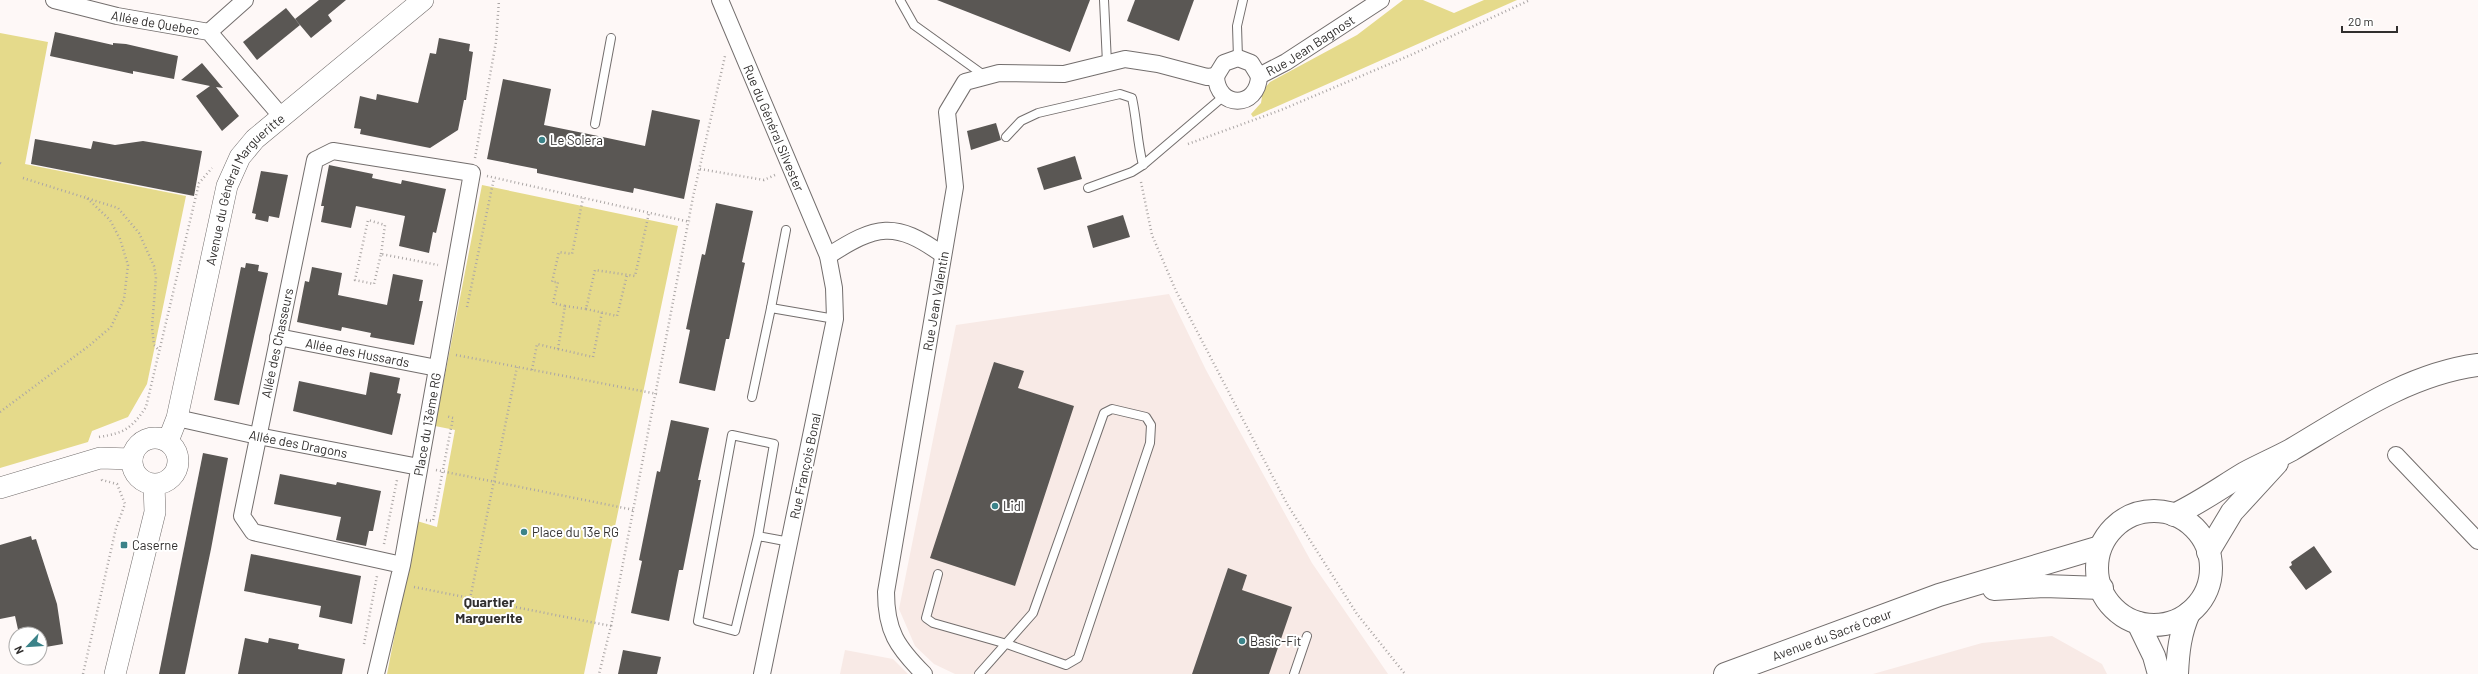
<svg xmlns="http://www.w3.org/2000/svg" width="2478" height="674" font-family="Barlow,sans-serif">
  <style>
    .built { fill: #f8eae6 }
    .green { fill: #e5da8b }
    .building { fill: #5a5754 }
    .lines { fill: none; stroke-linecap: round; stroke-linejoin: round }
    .service-casing { stroke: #736e6d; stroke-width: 10 }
    .minor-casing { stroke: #736e6d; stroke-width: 18 }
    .tertiary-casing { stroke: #736e6d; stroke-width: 22 }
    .secondary-casing { stroke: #736e6d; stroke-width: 24 }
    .path { stroke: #aba6a5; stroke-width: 2.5; stroke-dasharray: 1 3; stroke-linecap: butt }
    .service { stroke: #fff; stroke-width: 8 }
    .minor { stroke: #fff; stroke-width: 16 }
    .tertiary { stroke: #fff; stroke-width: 21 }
    .secondary { stroke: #fff; stroke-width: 22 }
    .poi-dot { fill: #3b8389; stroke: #fff; stroke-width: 1.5 }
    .labels { text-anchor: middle; stroke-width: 4; stroke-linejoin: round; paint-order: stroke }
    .street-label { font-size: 13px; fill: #312f2e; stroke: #fff }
    .poi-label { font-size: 13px; fill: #312f2e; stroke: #fff; text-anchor: start }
    .neighbourhood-label { font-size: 14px; font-weight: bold; fill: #312f2e; stroke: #fff }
  </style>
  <rect width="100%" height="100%" fill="#fef8f7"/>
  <g class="built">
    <path d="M1169 294 1206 370 1312 563 1388 674H955L934 664 915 646 899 609 956 325Z"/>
    <path d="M2052 636 2102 664 2107 674H1873L1982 643Z"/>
    <path d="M845 650 893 659 908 674H840Z"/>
  </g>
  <g class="green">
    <path d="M1403 0H1423L1454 13 1484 0H1517L1253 117 1251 114 1261 103 1263 90 1270 82 1357 35Z"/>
    <path d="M0 33 48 42 25 164 186 196 147 384 128 417 92 431 88 442 0 468Z"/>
    <path d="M482 185 678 226 584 674H387L417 521 437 527 455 430 435 426Z"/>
  </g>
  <g class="building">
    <path d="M319 0H346L328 15 332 21 311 38 295 19Z"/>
    <path d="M937 0H1090L1070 52Z"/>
    <path d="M1135 0H1194L1179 41 1127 21Z"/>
    <path d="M286 8 300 25 257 60 243 42Z"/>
    <path d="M55 32 113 45V43L126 44 178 56 174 79 133 71V74L50 56Z"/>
    <path d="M439 38 470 44 469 51 473 52 466 100H464L458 130 430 148 360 134 361 129 354 128 360 96 376 100 377 94 418 103 430 53 436 54Z"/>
    <path d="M202 63 223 88 216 87 239 116 222 131 196 96 210 86 181 80Z"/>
    <path d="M503 79 551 89 544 125 598 136 645 146 652 110 700 120 684 199 634 188 633 193 613 189 537 173V169L487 159Z"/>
    <path d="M996 123 1001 140 971 150 967 131Z"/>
    <path d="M35 139 91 149 93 141 115 145 143 141 202 151 194 196 31 164Z"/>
    <path d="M1075 156 1082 179 1044 190 1037 168Z"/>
    <path d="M329 165 373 174 372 178 401 184 402 180 446 189 436 233 433 232 429 253 399 246 405 216 356 206 351 228 321 222 324 206H321Z"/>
    <path d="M261 171 288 175 279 218 269 216 268 222 255 219 256 214 252 213Z"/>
    <path d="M716 203 753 211 742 262 745 263 729 339H726L715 391 679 383 690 330 686 329 702 254 705 255Z"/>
    <path d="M1123 215 1130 237 1093 248 1087 226Z"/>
    <path d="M246 263 259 265 258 271 268 273 239 405 214 400 241 267 245 268Z"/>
    <path d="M312 267 342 273 338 295 387 305 393 274 423 280 419 301H423L414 345 370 337 371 333 342 327 341 331 297 322 305 281 309 282Z"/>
    <path d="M994 362 1024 371 1018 388 1074 406 1015 586 930 558Z"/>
    <path d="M370 372 400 378 397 393 401 394 392 435 293 411 299 381 366 395Z"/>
    <path d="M671 420 709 428 698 480H701L683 570H679L669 621 631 613 642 561 639 560 657 471 660 472Z"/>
    <path d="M203 453 228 458 211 549 185 674H159Z"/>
    <path d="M280 474 336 485 337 482 381 491 373 531H369L366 546 336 540 341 517 274 504Z"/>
    <path d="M31 536 32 540 36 539 57 604 63 644 40 648V634H19L15 616 0 619V545Z"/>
    <path d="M2314 546 2332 572 2306 590 2289 567 2292 565 2291 562Z"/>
    <path d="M251 554 361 576 352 624 319 617 321 606 244 591Z"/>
    <path d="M1228 568 1247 575 1242 590 1292 607 1269 674H1192Z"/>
    <path d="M245 638 268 643 269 638 299 644 298 649 345 659 342 674H238Z"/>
    <path d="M623 650 661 657 657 674H618Z"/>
  </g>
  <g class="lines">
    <defs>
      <g id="service">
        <path d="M900 0 914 25 985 76"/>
        <path d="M1104 0 1107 63"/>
        <path d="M1238 58 1237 26 1243 0"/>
        <path d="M595 124 611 38"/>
        <path d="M1006 137 1021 121 1038 113 1120 94 1132 98C1137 120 1137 142 1143 165"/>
        <path d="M1088 188 1132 172 1143 165 1224 96"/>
        <path d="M771 308 786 230"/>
        <path d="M752 397 771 308 835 319"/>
        <path d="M758 536 774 444 732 435 698 621 735 631 758 536 790 542"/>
        <path d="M938 574 926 618 933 623 1007 644 1066 665 1078 658 1150 443 1151 425 1146 417 1112 409 1104 413 1033 613 979 674"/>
        <path d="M1294 674 1307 636"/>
      </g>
      <g id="minor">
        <path id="s1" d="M54 0 117 16 209 32 282 117"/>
        <path id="s2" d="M720 0 828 256 834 288 835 319 762 674"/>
        <path d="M209 32 245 0"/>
        <path id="s3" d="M1216 76 1224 63 1238 58 1251 63 1259 76 1286 62 1381 0"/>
        <path d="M828 256C876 225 895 220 943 255"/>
        <path id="s4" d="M278 337 437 368"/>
        <path id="s5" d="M177 418 258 436 419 467"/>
        <path d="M2396 455 2478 541"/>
        <path id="s6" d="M376 674 402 565 472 173 333 151 315 160 242 516 253 532 402 565"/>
        <path id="s7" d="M924 674C897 647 886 631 886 592L955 187 947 112 965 82 999 73 1064 74 1125 59 1158 64 1207 77 1216 76C1217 109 1258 109 1259 76"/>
      </g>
      <g id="tertiary">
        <circle cx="155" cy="461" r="23"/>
        <path id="s8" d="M168 441 177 418 227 186 240 157 255 139 423 0"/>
        <path d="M0 488 100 458 132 459"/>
        <path d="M115 674 155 512 154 485"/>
      </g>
      <g id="secondary">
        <circle cx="2154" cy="568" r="57"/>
        <path d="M2174 515C2201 502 2220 488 2245 473 2260 465 2276 458 2291 450 2350 415 2409 374 2478 365"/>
        <path d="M2208 552 2232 512 2277 463"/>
        <path d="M1994 589 2044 586 2102 588"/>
        <path d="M2138 623 2154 656 2159 674"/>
        <path id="s9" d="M1725 674 1939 595 2100 547"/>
        <path d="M2177 674C2178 652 2180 633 2189 613"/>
      </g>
    </defs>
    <use href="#service" class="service-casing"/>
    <use href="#minor" class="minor-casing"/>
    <use href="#tertiary" class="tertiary-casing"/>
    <use href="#secondary" class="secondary-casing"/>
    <g class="path">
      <path d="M1188 144 1281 110 1413 54 1530 0"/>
      <path d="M475 158 496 42 499 0"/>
      <path d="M0 163 3 165"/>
      <path d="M700 169 764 180 775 175"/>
      <path d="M487 176 690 222"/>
      <path d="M23 178 118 208 139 233 154 266 156 277 152 327 154 345 159 350"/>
      <path d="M1141 182 1152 235 1176 291 1287 504 1357 614 1405 674"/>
      <path d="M381 254 385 225 368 220 355 280 374 284 381 254 438 265"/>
      <path d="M565 306 586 309 595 270 635 276 649 213"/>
      <path d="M467 307 494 178"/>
      <path d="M586 309 617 316 627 275"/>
      <path d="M558 349 593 357 602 312"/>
      <path d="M456 355 657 394"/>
      <path d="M532 370 537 344 558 349 565 306 553 303 558 282H552L559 252 572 254 583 198"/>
      <path d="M0 412 90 345 111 327 124 299 128 265 120 239 110 220 85 196"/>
      <path d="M99 437C125 433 132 428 146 407L199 183 212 168"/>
      <path d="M436 470 634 510"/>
      <path d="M426 520 433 521 453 418 446 416"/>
      <path d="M384 544 397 480"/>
      <path d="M414 587 611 626 599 674"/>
      <path d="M470 599 517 367"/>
      <path d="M611 626 693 197 725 56"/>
      <path d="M364 644 377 576"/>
      <path d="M83 674 116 528 125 504 117 484 102 480V478"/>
    </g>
    <use href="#service" class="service"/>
    <use href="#minor" class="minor"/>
    <use href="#tertiary" class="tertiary"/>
    <use href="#secondary" class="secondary"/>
  </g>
  <g class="poi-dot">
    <circle cx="542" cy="140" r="4"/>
    <circle cx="995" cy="506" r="4"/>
    <circle cx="524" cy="532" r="4"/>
    <rect x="120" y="541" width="8" height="8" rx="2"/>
    <circle cx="1242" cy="641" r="4"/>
  </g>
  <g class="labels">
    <g class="street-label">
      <text dy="5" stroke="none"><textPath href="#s1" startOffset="104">Allée de Quebec</textPath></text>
      <text dy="5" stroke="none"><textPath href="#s3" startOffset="119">Rue Jean Bagnost</textPath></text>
      <text dy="5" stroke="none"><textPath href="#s2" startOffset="139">Rue du Général Silvester</textPath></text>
      <text dy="5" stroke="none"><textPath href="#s8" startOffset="267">Avenue du Général Margueritte</textPath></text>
      <text dy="5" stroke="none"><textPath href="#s7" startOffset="389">Rue Jean Valentin</textPath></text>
      <text transform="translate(277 343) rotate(-78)" y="5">Allée des Chasseurs</text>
      <text dy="5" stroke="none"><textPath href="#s4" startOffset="81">Allée des Hussards</textPath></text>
      <text dy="5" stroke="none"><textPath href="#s6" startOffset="255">Place du 13ème RG</textPath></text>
      <text dy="5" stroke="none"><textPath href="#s5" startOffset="124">Allée des Dragons</textPath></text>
      <text transform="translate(805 466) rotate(-78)" y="5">Rue François Bonal</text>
      <text dy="5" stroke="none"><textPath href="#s9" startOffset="114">Avenue du Sacré Cœur</textPath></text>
    </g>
    <g class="poi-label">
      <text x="550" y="145">Le Solera</text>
      <text x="1003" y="511">Lidl</text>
      <text x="532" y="537">Place du 13e RG</text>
      <text x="132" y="550">Caserne</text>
      <text x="1250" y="646">Basic-Fit</text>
    </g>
    <g class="neighbourhood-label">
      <text x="489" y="607">Quartier<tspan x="489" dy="16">Marguerite</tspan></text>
    </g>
  </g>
  <g transform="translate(28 646) rotate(245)"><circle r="19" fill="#ffffff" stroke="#adacab"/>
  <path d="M0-3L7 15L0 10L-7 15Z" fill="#3b8389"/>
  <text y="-6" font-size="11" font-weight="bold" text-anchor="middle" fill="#312f2e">N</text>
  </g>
  <path d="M2342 26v6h55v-6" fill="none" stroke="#312f2e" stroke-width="2"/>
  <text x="2348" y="26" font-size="12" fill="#312f2e" stroke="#ffffff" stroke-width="3" paint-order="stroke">20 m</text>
</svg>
